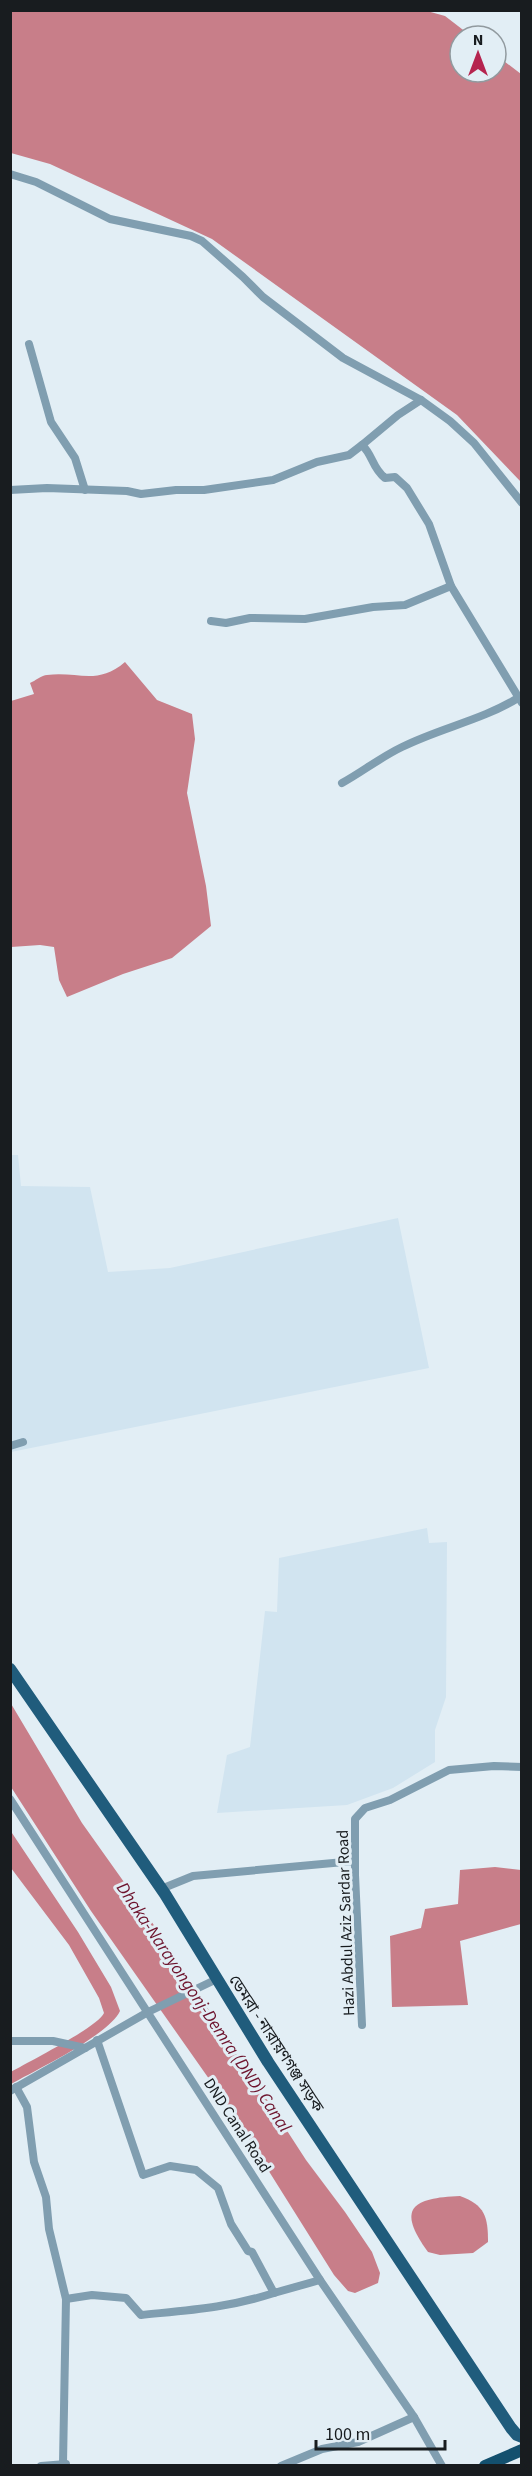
<svg xmlns="http://www.w3.org/2000/svg" width="532" height="2476" font-family="'Source Sans 3','Noto Sans Bengali',sans-serif">
  <style>
    .built { fill: #d1e4f0 }
    .water { fill: #c87e89 }
    .lines { fill: none; stroke-linecap: round; stroke-linejoin: round }
    .minor { stroke: #809eb0; stroke-width: 8 }
    .primary { stroke: #205c7c; stroke-width: 12 }
    .trunk { stroke: #13506e; stroke-width: 12 }
    .labels { text-anchor: middle; stroke-width: 6; stroke-linejoin: round; paint-order: stroke }
    .street-label { font-size: 16px; fill: #181c1f; stroke: #e2eef5 }
    .water-label { font-size: 18px; font-style: italic; fill: #6d132d; stroke: #e2eef5 }
  </style>
  <rect width="100%" height="100%" fill="#e2eef5"/>
  <g class="built">
    <path d="M10 1155H18L21 1186 90 1187 108 1272 170 1268 398 1218 429 1368 11 1452Z"/>
    <path d="M427 1528 429 1543 447 1542 446 1697 435 1730V1762L393 1788 347 1805 217 1813 227 1755 250 1747 265 1611 277 1612 279 1558Z"/>
  </g>
  <g class="water">
    <path d="M10 11H427L445 16 471 36H460V72H496V55L521 74V482L457 415 212 239 50 164 11 153Z"/>
    <path d="M125 662 157 700 192 714 195 739 187 793 206 886 211 926 172 958 123 974 67 997 59 980 54 947 40 945 11 947V701L34 694 30 683C35 681 42 675 47 675 78 671 97 686 125 662Z"/>
    <path d="M10 1702 82 1823 146 1913 306 2160 345 2212 372 2252 380 2273 378 2283 355 2293 348 2291 334 2275 226 2103 91 1911 11 1787Z"/>
    <path d="M10 1830 78 1932 111 1987 120 2011C109 2035 36 2070 11 2084V2072C28 2062 98 2027 104 2013L99 1998 69 1945 11 1868Z"/>
    <path d="M495 1867 521 1870V1924L460 1941 468 2005 392 2007 390 1936 421 1928 425 1909 458 1904 460 1870Z"/>
    <path d="M460 2196C485 2205 488 2217 488 2242L473 2253 440 2255 428 2252C396 2208 412 2198 460 2196Z"/>
  </g>
  <g class="lines">
    <g class="minor">
      <path d="M10 174 36 182 110 219 191 236 202 241 243 277 263 297 343 358 421 400 450 421 474 443 522 503"/>
      <path d="M29 344 51 422 75 458 85 490"/>
      <path d="M362 445 398 415 421 400"/>
      <path d="M10 490 47 488 127 491 141 494 176 490H204L273 480 317 462 349 455 362 445C373 455 372 468 385 478L395 477 407 488 429 524 451 586 522 703"/>
      <path d="M211 621 226 623 250 618 305 619 373 607 405 605 451 586"/>
      <path d="M342 783C362 772 381 757 402 747 440 728 482 720 518 698"/>
      <path d="M10 1446 23 1442"/>
      <path d="M10 1799 320 2280 414 2417 442 2466"/>
      <path d="M161 1889 193 1876 355 1861"/>
      <path d="M362 2025 355 1875V1819L365 1808 390 1800 449 1770 494 1766 522 1767"/>
      <path d="M97 2040 143 2175 170 2166 196 2170 218 2188 231 2224 248 2251 252 2252 274 2293 320 2280"/>
      <path d="M10 2041H53L85 2048"/>
      <path d="M16 2087 27 2107 34 2162 46 2197 49 2229 66 2299 92 2295 126 2298 141 2315C190 2310 227 2308 274 2293"/>
      <path d="M10 2091 148 2012 217 1979"/>
      <path d="M41 2466 66 2464"/>
      <path d="M66 2466 63 2463 66 2299"/>
      <path d="M281 2466 322 2449 358 2442 414 2417"/>
    </g>
    <path class="primary" d="M10 1669 165 1894 268 2062 511 2428 517 2435 522 2437"/>
    <path class="trunk" d="M485 2466 522 2450"/>
  </g>
  <g class="labels">
    <g class="street-label">
      <text transform="translate(345 1923) rotate(-92)" y="6">Hazi Abdul Aziz Sardar Road</text>
      <text transform="translate(277 2043) rotate(57)" y="6">ডেমরা - নারায়ণগঞ্জ সড়ক</text>
      <text transform="translate(238 2125) rotate(57)" y="6">DND Canal Road</text>
    </g>
    <g class="water-label">
      <text transform="translate(204 2007) rotate(56)" y="6">Dhaka-Narayongonj-Demra (DND) Canal</text>
    </g>
  </g>
  <rect width="532" height="2476" fill="none" stroke="#181c1f" stroke-width="24"/>
  <g transform="translate(478 54)"><circle r="28" fill="#e2eef5" stroke="#919a9f" stroke-width="1.5"/>
  <path d="M0-4.5L10 22L0 15L-10 22Z" fill="#b5244f"/>
  <text y="-9" font-size="16" font-weight="bold" text-anchor="middle" fill="#181c1f">N</text>
  </g>
  <path d="M316 2440v9h129v-9" fill="none" stroke="#181c1f" stroke-width="3"/>
  <text x="325" y="2440" font-size="18" fill="#181c1f" stroke="#e2eef5" stroke-width="4.5" paint-order="stroke">100 m</text>
</svg>
